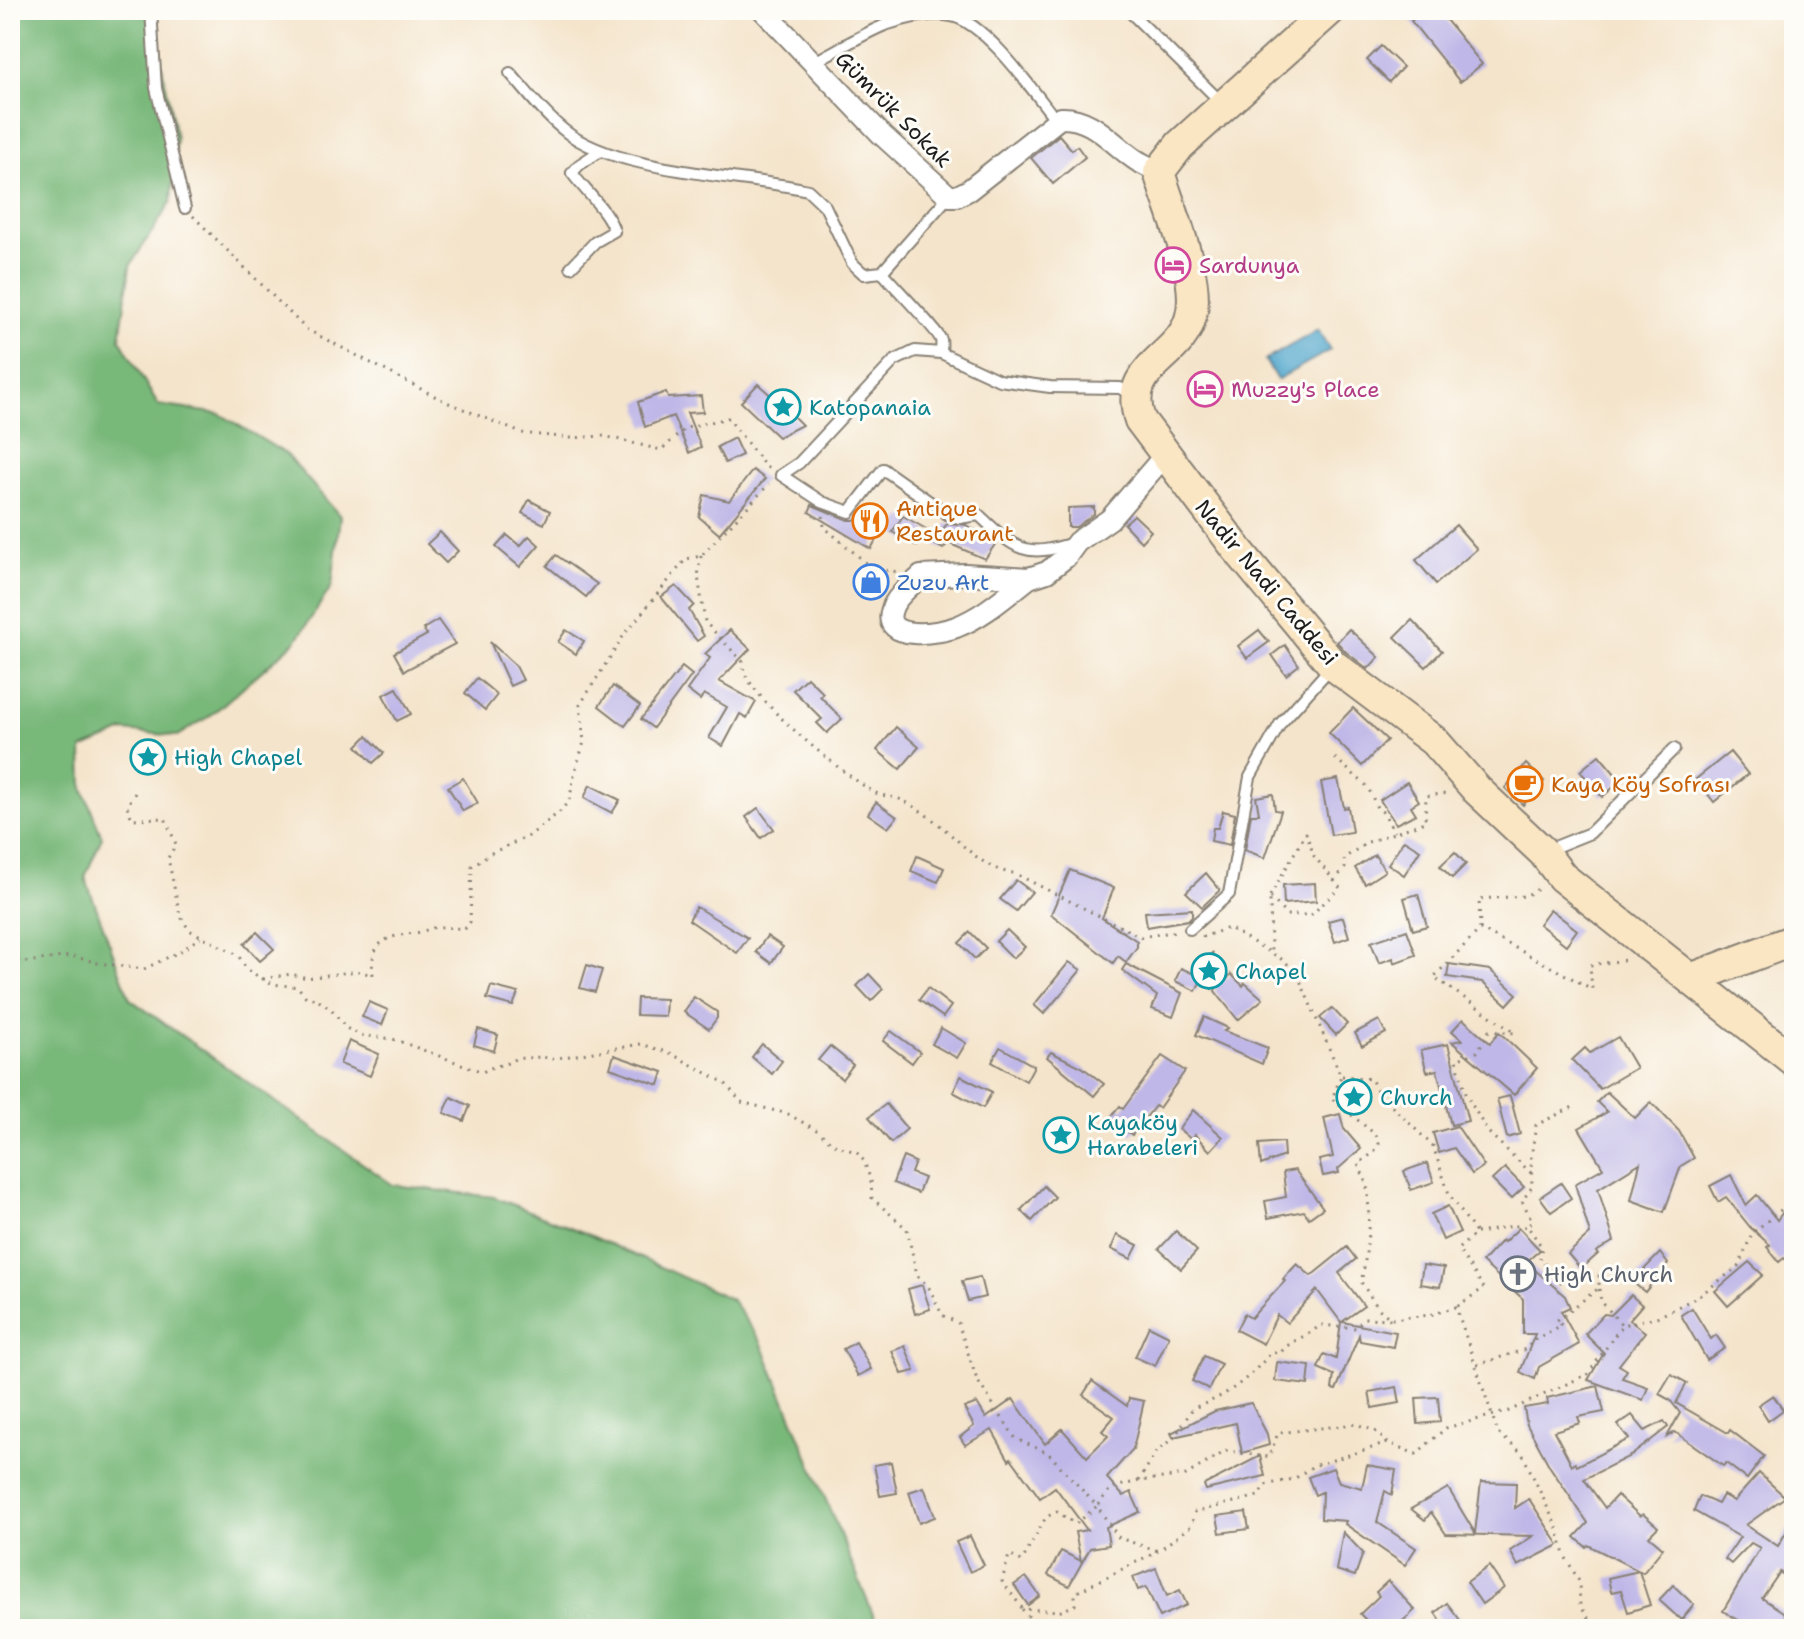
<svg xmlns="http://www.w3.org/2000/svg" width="1804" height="1639" font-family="'Shantell Sans',sans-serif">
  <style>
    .forest { fill: #78b879; stroke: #4a6a4a; stroke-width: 2 }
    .water { fill: #4fa6cc; stroke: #366174; stroke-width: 2 }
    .building { fill: #bfb7e7 }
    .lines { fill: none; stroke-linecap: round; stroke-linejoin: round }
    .lane-casing { stroke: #888074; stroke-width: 14 }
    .street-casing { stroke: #888074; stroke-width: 24 }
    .secondary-casing { stroke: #888074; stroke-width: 34 }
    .path { stroke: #888074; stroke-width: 3; stroke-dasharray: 2 6; stroke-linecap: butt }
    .lane { stroke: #fff; stroke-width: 10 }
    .street { stroke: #fff; stroke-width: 20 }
    .secondary { stroke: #fbe6c4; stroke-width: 30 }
    .labels { text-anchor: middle; stroke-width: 6; stroke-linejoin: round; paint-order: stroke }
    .street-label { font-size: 22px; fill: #1c1c1c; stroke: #fdfcf7 }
    .hotel-label { font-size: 22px; fill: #b23c85; stroke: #fdfcf7; text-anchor: start }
    .culture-label { font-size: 22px; fill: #0d838f; stroke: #fdfcf7; text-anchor: start }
    .food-label { font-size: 22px; fill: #c56008; stroke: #fdfcf7; text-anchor: start }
    .shop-label { font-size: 22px; fill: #366cbe; stroke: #fdfcf7; text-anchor: start }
    .worship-label { font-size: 22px; fill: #5b616d; stroke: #fdfcf7; text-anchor: start }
  </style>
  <rect width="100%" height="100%" fill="#fdfcf7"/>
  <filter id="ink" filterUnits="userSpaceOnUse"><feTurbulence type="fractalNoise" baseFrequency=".0125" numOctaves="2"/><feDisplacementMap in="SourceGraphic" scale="16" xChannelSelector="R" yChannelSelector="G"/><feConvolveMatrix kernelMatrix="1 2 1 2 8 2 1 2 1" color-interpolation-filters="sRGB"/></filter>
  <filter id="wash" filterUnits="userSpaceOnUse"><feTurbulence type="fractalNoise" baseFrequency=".006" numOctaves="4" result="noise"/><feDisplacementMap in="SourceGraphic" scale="32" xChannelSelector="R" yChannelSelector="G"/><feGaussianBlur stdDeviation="1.8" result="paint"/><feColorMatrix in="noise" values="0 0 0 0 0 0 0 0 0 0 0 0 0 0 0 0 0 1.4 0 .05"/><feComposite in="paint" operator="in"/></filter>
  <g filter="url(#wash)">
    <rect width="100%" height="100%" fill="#f4e4cb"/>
    <path class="forest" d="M10 10H151L176 137 171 202 130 266 120 339 158 405 220 414 286 454 340 516 332 586 296 641 210 716 177 736 124 731 82 749 83 788 102 837 85 877 130 999 393 1185 494 1197 585 1233 731 1299 761 1342 879 1629H10Z"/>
    <path class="water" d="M1318 330 1330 350 1277 380 1265 360Z"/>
    <g id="blocks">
      <g class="building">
        <path d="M1425 10H1438L1482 64 1460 82 1411 21Z"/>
        <path d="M1381 46 1403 67 1389 82 1367 60Z"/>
        <path d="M1059 135 1072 150 1077 146 1085 157 1053 184 1031 158Z"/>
        <path d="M758 384 784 407 802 425 778 437 741 402Z"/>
        <path d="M666 392 668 398 701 396 703 412 687 413 701 447 689 453 673 416 645 427 638 402Z"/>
        <path d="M734 438 742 455 725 463 717 447Z"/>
        <path d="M753 470 765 479 719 534 699 517 704 495 729 501Z"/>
        <path d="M529 500 550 511 544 524 522 513Z"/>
        <path d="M812 505 848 520H856L860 513 884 525 871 549 809 512Z"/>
        <path d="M1094 507V514L1076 527H1068V508Z"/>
        <path d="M1134 515 1151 531 1141 542 1124 524Z"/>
        <path d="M903 516 928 530 917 546 892 532Z"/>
        <path d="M948 523 966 525 996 543 985 559 948 543 943 549 931 542Z"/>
        <path d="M1456 525 1477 549 1436 584 1416 560Z"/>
        <path d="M440 532 458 551 446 563 427 544Z"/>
        <path d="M507 535 520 546 529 536 539 545 520 567 496 547Z"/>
        <path d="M556 555 597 584 586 597 547 566Z"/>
        <path d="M676 586 694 605 689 610 704 636 697 641 661 597Z"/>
        <path d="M438 620 455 644 404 671 394 653 427 635 423 629Z"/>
        <path d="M1412 620 1442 651 1426 667 1395 637Z"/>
        <path d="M1349 629 1379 657 1368 669 1346 652 1337 642Z"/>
        <path d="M566 630 584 641 576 654 558 642Z"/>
        <path d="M730 630 750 649 719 681 756 702 747 718 740 714 723 746 709 738 727 707 704 694 700 700 687 690 710 658 705 654Z"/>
        <path d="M1259 630 1269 642 1247 658 1238 646Z"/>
        <path d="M490 642 516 666 523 680 510 686Z"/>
        <path d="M1285 645 1299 665 1286 675 1272 655Z"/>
        <path d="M682 667 692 675 653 728 641 719Z"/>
        <path d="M807 677 823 693 820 696 842 719 827 733 817 723 822 719 793 690Z"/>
        <path d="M477 678 497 695 485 710 465 693Z"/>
        <path d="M613 686 640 706 625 726 599 706Z"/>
        <path d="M397 688 411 714 397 721 383 695Z"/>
        <path d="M1353 708 1387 740 1362 766 1329 733Z"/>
        <path d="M896 727 919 747 900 769 877 750Z"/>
        <path d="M367 736 384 753 373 763 357 746Z"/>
        <path d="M1730 752 1748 774 1714 802 1696 779Z"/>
        <path d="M1599 755 1621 781 1602 797 1580 771Z"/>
        <path d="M1526 764 1544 781 1523 805 1505 788Z"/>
        <path d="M463 778 478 803 463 811 448 787Z"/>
        <path d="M1338 779 1344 808 1348 807 1352 832 1331 835 1321 782Z"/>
        <path d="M1407 782 1419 801 1411 806 1416 814 1396 824 1380 800Z"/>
        <path d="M590 785 620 800 612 813 584 798Z"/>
        <path d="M1273 794 1275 810 1281 811 1265 858 1245 850 1251 814H1259L1256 797Z"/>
        <path d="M876 802 897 817 888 828 868 814Z"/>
        <path d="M758 808 774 829 761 838 746 817Z"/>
        <path d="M1223 811 1235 814 1230 845 1211 841 1213 828H1218Z"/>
        <path d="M1404 840 1420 850 1404 875 1388 864Z"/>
        <path d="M1455 852 1466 864 1452 878 1440 866Z"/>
        <path d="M1375 855 1385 871 1365 884 1355 868Z"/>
        <path d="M917 856 944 868 938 882 911 871Z"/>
        <path d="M1070 870 1114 888 1102 918 1137 941V947L1126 962 1118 956 1113 963 1051 914Z"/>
        <path d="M1206 873 1220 890 1202 907 1186 892Z"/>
        <path d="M1016 880 1032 892 1016 911 1000 899Z"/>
        <path d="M1315 883 1316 901 1284 904 1283 885Z"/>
        <path d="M1418 894 1427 926 1413 930 1404 898Z"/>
        <path d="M696 907 748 938 737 953 689 920Z"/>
        <path d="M1192 909V916L1188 920 1147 927 1145 912Z"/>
        <path d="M1550 909 1577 930 1566 945 1539 924Z"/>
        <path d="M1343 917 1349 937 1335 942 1328 921Z"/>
        <path d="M1007 930 1025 947 1013 958 996 941Z"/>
        <path d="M1407 930 1416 955 1394 963 1393 958 1379 963 1371 942Z"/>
        <path d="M257 932 274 949 260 961 244 944Z"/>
        <path d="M970 932 986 948 975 959 959 943Z"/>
        <path d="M767 936 783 947 771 963 756 952Z"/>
        <path d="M1213 952 1210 962 1227 979 1231 974 1243 986 1245 983 1263 999 1238 1020 1215 991 1218 983 1212 989 1202 978 1196 991 1175 981 1181 968 1192 973Z"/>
        <path d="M1069 962 1081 970 1044 1014 1034 1005Z"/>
        <path d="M1126 964 1182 993 1173 1017 1152 1009 1157 996 1122 970Z"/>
        <path d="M1449 964 1490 970 1517 994 1507 1005 1482 982 1447 977Z"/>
        <path d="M587 965 602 970 595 992 580 988Z"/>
        <path d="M869 974 883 989 871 1001 857 986Z"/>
        <path d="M491 986 518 993 513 1006 487 999Z"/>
        <path d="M928 988 951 1006 943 1017 919 1000Z"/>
        <path d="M694 997 717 1012V1018L709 1029 684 1012Z"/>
        <path d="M637 998 666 999 665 1016 636 1015Z"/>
        <path d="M369 1002 388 1010 382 1025 362 1017Z"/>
        <path d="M1332 1008 1347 1024 1336 1035 1320 1018Z"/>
        <path d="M1204 1017 1228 1028 1224 1031 1268 1048 1262 1064 1196 1035Z"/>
        <path d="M1463 1019 1490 1043 1499 1032 1537 1068 1514 1095 1452 1042 1462 1040 1452 1031Z"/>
        <path d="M1379 1020 1386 1033 1362 1046 1355 1033Z"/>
        <path d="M941 1028 966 1043 957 1058 932 1044Z"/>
        <path d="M478 1029 498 1035 494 1051 474 1045Z"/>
        <path d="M891 1031 920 1052 912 1063 883 1041Z"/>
        <path d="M1618 1037 1636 1068 1600 1089 1572 1060 1585 1048 1590 1053Z"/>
        <path d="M349 1041 379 1054 370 1076 340 1064Z"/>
        <path d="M762 1044 782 1061 772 1074 752 1057Z"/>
        <path d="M1448 1044 1468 1121 1451 1125 1437 1070 1427 1072 1421 1050Z"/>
        <path d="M830 1046 853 1065 842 1079 818 1060Z"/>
        <path d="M1000 1047 1034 1066 1026 1081 992 1062Z"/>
        <path d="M1051 1052 1082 1067 1104 1084 1094 1096 1047 1057Z"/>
        <path d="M614 1055 663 1072 659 1085 610 1068Z"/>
        <path d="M1162 1056 1185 1071 1159 1108 1155 1106 1132 1135 1110 1118 1120 1106 1123 1109Z"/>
        <path d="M961 1076 992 1092 983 1108 953 1092Z"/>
        <path d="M1356 1084 1366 1104 1351 1110 1343 1091Z"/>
        <path d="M1607 1092 1635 1118 1651 1102 1679 1131 1694 1158 1681 1166 1664 1212 1631 1200 1640 1163 1598 1189 1614 1241 1596 1252 1598 1254 1581 1269 1568 1254 1590 1234 1575 1184 1603 1168 1579 1128 1607 1112 1597 1102Z"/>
        <path d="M1510 1096 1520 1134 1507 1138 1497 1099Z"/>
        <path d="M451 1097 470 1106 464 1121 444 1113Z"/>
        <path d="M886 1104 907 1129 891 1143 869 1117Z"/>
        <path d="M1193 1110 1223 1137 1210 1151 1195 1135 1192 1140 1179 1129Z"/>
        <path d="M1340 1114 1344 1129 1361 1149 1338 1169 1339 1173 1323 1176 1319 1160 1333 1157 1324 1118Z"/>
        <path d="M1457 1126 1484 1166 1472 1174 1454 1148 1439 1153 1433 1133Z"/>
        <path d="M1283 1142 1284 1156 1261 1165 1259 1144Z"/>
        <path d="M903 1157 915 1162 911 1173 924 1178 918 1193 893 1183Z"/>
        <path d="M1427 1163 1434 1182 1411 1190 1404 1171Z"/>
        <path d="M1505 1168 1524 1187 1511 1199 1492 1180Z"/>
        <path d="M1295 1170 1323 1208 1309 1218 1304 1211 1268 1218 1265 1201 1286 1197 1283 1172Z"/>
        <path d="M1731 1175 1746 1205 1757 1195 1777 1220 1783 1212 1794 1222V1267L1784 1258 1779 1262 1767 1247 1770 1245 1750 1227 1726 1197 1718 1202 1710 1186Z"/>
        <path d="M1561 1183 1571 1198 1551 1212 1540 1197Z"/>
        <path d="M1044 1186 1055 1197 1032 1221 1021 1210Z"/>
        <path d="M1448 1206 1460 1232 1443 1240 1431 1214Z"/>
        <path d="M1519 1228 1540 1250 1526 1262 1565 1296 1570 1307 1561 1311 1579 1344 1539 1367 1535 1379 1520 1372 1535 1334H1523V1299L1482 1262 1502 1240 1504 1242Z"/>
        <path d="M1176 1231 1197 1251 1181 1269 1159 1249Z"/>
        <path d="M1117 1235 1138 1245 1131 1259 1111 1249Z"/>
        <path d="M1347 1247 1356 1259 1339 1273 1364 1306 1342 1322 1396 1332 1393 1347 1360 1341 1359 1335 1336 1390 1332 1389 1334 1375 1318 1368 1324 1354 1336 1359 1341 1322 1317 1290 1287 1323 1277 1315 1263 1344 1236 1330 1244 1314 1251 1318 1285 1281 1283 1279 1297 1264 1311 1276Z"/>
        <path d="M1660 1253 1668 1264 1645 1292 1632 1282Z"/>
        <path d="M1749 1262 1763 1275 1728 1306 1715 1291Z"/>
        <path d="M1423 1265 1444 1268 1440 1287 1420 1284Z"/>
        <path d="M980 1277 985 1297 968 1301 962 1281Z"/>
        <path d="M922 1285 930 1309 915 1314 908 1289Z"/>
        <path d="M1631 1295 1642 1305 1629 1320 1645 1332 1619 1365 1627 1370 1622 1378 1648 1387 1643 1400 1588 1380 1604 1353 1585 1334 1604 1314 1611 1315Z"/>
        <path d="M1692 1308 1711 1339 1716 1335 1725 1348 1707 1360 1681 1315Z"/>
        <path d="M1149 1326 1169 1336 1155 1366 1135 1357Z"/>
        <path d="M856 1342 871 1369 858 1376 843 1349Z"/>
        <path d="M905 1346 915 1371 902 1374 892 1351Z"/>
        <path d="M1204 1356 1221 1364 1209 1389 1192 1381Z"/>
        <path d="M1277 1362 1310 1366 1308 1385 1275 1381Z"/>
        <path d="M1671 1374 1687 1383 1676 1403 1728 1433 1730 1430 1764 1456 1747 1479 1726 1463 1723 1466 1675 1432 1667 1437 1680 1413 1670 1400 1659 1394Z"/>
        <path d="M1092 1381 1127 1406 1129 1398 1144 1401 1133 1449 1107 1478 1123 1496 1131 1492 1140 1512 1106 1527 1109 1545 1090 1548 1069 1586 1048 1575 1061 1551 1081 1561 1075 1532 1087 1530 1055 1487 1040 1498 1011 1458 1009 1460 992 1430 965 1445 960 1437 974 1426 964 1408 977 1403 986 1418 1013 1399 1045 1444 1062 1429 1087 1457 1108 1436 1102 1431 1114 1417 1083 1395Z"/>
        <path d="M1598 1386 1604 1412 1578 1417 1580 1423 1554 1431 1572 1465 1575 1463 1577 1466 1629 1439 1618 1425 1632 1415 1645 1431 1664 1421 1668 1427 1632 1455 1584 1479 1605 1508 1617 1495 1640 1516 1643 1514 1658 1527 1649 1536 1663 1548 1643 1573 1588 1545 1586 1547 1575 1537 1588 1523 1550 1467 1527 1425 1524 1408 1548 1404 1547 1398Z"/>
        <path d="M1397 1387 1400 1403 1372 1408 1369 1392Z"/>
        <path d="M1773 1395 1783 1410 1768 1421 1758 1405Z"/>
        <path d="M1438 1397 1440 1422 1418 1424 1416 1398Z"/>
        <path d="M1251 1403 1267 1434 1269 1445 1242 1453 1236 1423 1173 1437 1171 1433 1215 1411Z"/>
        <path d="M1260 1456 1265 1476 1206 1490 1204 1485Z"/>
        <path d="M891 1462 897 1493 880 1496 874 1465Z"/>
        <path d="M1367 1465 1396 1470 1392 1495 1385 1491 1377 1522 1416 1548 1405 1565 1345 1524 1346 1521 1321 1519 1322 1492 1315 1495 1308 1477 1333 1468 1339 1482 1362 1488Z"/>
        <path d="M1759 1473 1785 1497 1746 1525 1778 1546 1794 1519V1584L1780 1572 1762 1598 1786 1614 1776 1629H1738L1742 1622 1723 1611 1760 1548 1751 1543 1731 1564 1725 1559 1740 1537 1694 1511 1700 1496 1718 1504 1723 1495 1734 1501Z"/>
        <path d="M1481 1482 1516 1483 1515 1508 1529 1499 1559 1545 1518 1566 1510 1551 1533 1536 1446 1534 1431 1512 1425 1520 1411 1509 1448 1488 1475 1533Z"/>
        <path d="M924 1487 935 1517 919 1523 909 1492Z"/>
        <path d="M1246 1512 1249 1529 1220 1533 1217 1516Z"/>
        <path d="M1343 1532 1363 1553 1355 1576 1336 1570Z"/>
        <path d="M970 1536 984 1565 970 1572 956 1542Z"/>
        <path d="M1489 1566 1504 1588 1482 1604 1467 1582Z"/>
        <path d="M1156 1568 1167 1596 1180 1590 1187 1605 1160 1617 1146 1587 1138 1590 1133 1577Z"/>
        <path d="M1639 1571 1650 1605 1628 1612 1621 1590 1611 1592 1608 1578Z"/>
        <path d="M1026 1577 1040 1596 1028 1605 1014 1585Z"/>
        <path d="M1388 1581 1415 1610 1394 1629H1375L1360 1614 1379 1596 1376 1592Z"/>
        <path d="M1673 1585 1694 1605 1681 1620 1659 1600Z"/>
        <path d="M1447 1603 1467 1629H1447L1435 1613Z"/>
      </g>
    </g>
  </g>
  <g filter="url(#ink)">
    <use href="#blocks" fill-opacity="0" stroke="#888074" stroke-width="2"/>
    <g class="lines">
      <defs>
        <g id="lane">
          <path d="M151 10 156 88 185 208"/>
          <path d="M1128 10 1223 104"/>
          <path d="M814 62C837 50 861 35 885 25 905 18 931 12 952 16 986 23 1034 92 1056 120"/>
          <path d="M510 73C528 93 544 115 565 131 617 173 742 175 808 190L825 206 852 263 864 274 882 272 949 196"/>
          <path d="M571 267 595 242 614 231C609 212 585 191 572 173L579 165 600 151"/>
          <path d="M882 272C892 284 939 332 941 340 942 343 941 350 941 353"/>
          <path d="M1073 543C1024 559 1015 549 979 515L959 518 947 514 883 469 850 512 822 502 781 475 799 463 894 361 915 351 941 353 999 380 1050 387 1120 388 1133 395"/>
          <path d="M1545 851 1590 833 1674 749"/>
          <path d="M1190 929 1229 894 1250 777 1280 724 1332 666"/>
        </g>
        <g id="street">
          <path d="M763 10 882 135 949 196H957L969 190 1060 118C1092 116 1112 144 1136 160 1144 165 1152 168 1159 172"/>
          <path d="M1029 578C1007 595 983 617 956 627 941 633 880 643 892 609 896 596 912 585 921 576L965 574 1029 578 1047 572 1066 557 1077 542 1110 519 1165 455"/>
        </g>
        <g id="secondary">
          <path d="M1330 10 1180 145 1159 172C1170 210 1201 278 1191 316 1181 360 1121 365 1140 420L1237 549 1333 665 1434 741 1477 790 1543 852 1562 877 1794 1061"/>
          <path d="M1693 978 1794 940"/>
        </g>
      </defs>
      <use href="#lane" class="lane-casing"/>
      <use href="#street" class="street-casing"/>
      <use href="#secondary" class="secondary-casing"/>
      <g class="path">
        <path d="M193 216 306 329 444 401 521 433 570 438 604 436 661 450 686 428 728 418 765 466 770 469"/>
        <path d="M823 516 824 527 872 568 898 572"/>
        <path d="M701 556 698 576 705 622 743 662C737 690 848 778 874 792 883 797 894 796 904 801 912 805 921 811 929 817 956 835 981 871 1014 873L1141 937 1178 931"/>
        <path d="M1335 758 1368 787 1377 808 1384 813 1394 832"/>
        <path d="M135 793 127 806 132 819 165 818 176 844 168 858 180 915 189 930 238 955 247 970 263 979 273 984 298 987 306 997 316 999 332 1010 346 1028 360 1035 393 1039 483 1072C494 1064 505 1067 516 1058 529 1059 540 1055 552 1059L641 1044 670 1053 725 1083 741 1102 788 1114 818 1131 832 1143 857 1153 864 1161 871 1181 872 1198 907 1229 917 1275 930 1289 942 1315 958 1323 977 1380 1016 1439 1048 1453 1097 1506 1111 1488 1139 1481 1186 1475 1226 1451 1269 1457 1278 1433 1356 1424 1375 1431 1388 1443"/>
        <path d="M1334 881 1345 868 1344 858 1368 842 1425 822 1426 796 1449 793"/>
        <path d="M1270 896 1306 833 1314 856 1340 888 1311 915H1286L1270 896 1271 954"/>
        <path d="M1480 929 1479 899 1525 896 1542 887"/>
        <path d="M1202 937 1229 928 1280 958 1296 971 1341 1076 1332 1099 1376 1135 1379 1144 1373 1153 1358 1164C1361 1171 1366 1180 1367 1187 1371 1214 1367 1257 1361 1282L1378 1308 1391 1319 1430 1315 1456 1307 1498 1433 1522 1453 1558 1530 1566 1558 1579 1581 1580 1605 1595 1629"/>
        <path d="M10 959 25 962 72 956 98 963 144 969 183 950 200 937"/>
        <path d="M263 979 291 974 307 978 357 971 373 975C369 942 386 936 415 933 424 932 431 927 440 927 449 927 457 929 466 928L470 922 472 866 489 854 529 836 562 810 570 798 574 775 584 742 580 705 624 635 686 559 701 556 769 484"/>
        <path d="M1342 1076 1371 1079 1379 1094 1433 1146 1449 1194 1476 1233 1458 1249 1484 1288 1456 1307"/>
        <path d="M1531 1173 1487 1131 1467 1096 1456 1060 1477 1052 1489 1031 1515 1033 1434 977 1480 929 1592 989 1590 965 1626 960"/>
        <path d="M1476 1233C1493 1232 1511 1223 1528 1227L1532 1220 1522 1201 1532 1187 1531 1158 1536 1125 1573 1107"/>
        <path d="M1599 1289 1601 1301 1622 1325"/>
        <path d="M1477 1365 1526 1349 1534 1340 1562 1325 1556 1321 1599 1288V1276L1562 1284 1540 1259 1542 1247 1528 1227"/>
        <path d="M1139 1481 1157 1450 1174 1438 1193 1408C1228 1396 1247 1380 1271 1353L1281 1352C1292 1339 1308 1337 1320 1325L1356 1328 1364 1318 1391 1319"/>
        <path d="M1022 1608 1002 1581 1009 1555 1022 1561 1046 1517 1057 1512 1076 1524 1097 1506 1119 1538 1158 1551"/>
        <path d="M1039 1629 1022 1609 1061 1611 1075 1605V1593L1158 1551 1191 1526 1195 1512 1258 1496 1265 1485 1294 1479 1313 1466 1388 1443 1416 1454 1446 1428 1509 1411 1588 1374 1622 1325 1660 1316 1699 1296 1739 1266 1752 1233 1787 1205H1794"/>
      </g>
      <use href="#lane" class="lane"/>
      <use href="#street" class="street"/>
      <use href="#secondary" class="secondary"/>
    </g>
  </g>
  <defs>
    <symbol id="hotel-ring" viewBox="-11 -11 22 22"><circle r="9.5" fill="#fdfcf7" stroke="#d1479c" stroke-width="1.5"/><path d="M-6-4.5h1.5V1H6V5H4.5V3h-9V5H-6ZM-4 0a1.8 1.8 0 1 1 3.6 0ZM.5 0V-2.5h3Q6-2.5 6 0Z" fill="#d1479c"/></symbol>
    <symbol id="sight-ring" viewBox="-11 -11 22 22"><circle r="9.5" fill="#fdfcf7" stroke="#0f9aa8" stroke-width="1.5"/><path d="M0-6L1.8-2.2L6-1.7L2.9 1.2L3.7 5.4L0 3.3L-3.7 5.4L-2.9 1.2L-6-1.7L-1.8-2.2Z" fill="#0f9aa8"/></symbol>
    <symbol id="restaurant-ring" viewBox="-11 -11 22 22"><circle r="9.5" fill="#fdfcf7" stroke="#e8710a" stroke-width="1.5"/><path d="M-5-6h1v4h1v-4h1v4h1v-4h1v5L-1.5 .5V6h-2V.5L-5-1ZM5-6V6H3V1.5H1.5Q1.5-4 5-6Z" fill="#e8710a"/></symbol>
    <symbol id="shop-ring" viewBox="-11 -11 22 22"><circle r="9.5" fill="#fdfcf7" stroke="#3f7fe0" stroke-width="1.5"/><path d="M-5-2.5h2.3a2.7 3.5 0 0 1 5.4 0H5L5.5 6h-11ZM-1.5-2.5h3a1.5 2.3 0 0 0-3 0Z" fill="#3f7fe0"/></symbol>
    <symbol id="cafe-ring" viewBox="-11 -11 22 22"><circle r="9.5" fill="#fdfcf7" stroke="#e8710a" stroke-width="1.5"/><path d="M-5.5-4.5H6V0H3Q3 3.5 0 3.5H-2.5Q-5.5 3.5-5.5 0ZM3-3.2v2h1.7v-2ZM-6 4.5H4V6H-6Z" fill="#e8710a"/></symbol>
    <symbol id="church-ring" viewBox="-11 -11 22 22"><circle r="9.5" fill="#fdfcf7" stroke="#6b7280" stroke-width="1.5"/><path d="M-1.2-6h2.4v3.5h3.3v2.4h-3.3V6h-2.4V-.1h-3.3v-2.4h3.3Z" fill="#6b7280"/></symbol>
  </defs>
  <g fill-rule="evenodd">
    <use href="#hotel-ring" x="1153" y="245" width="40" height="40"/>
    <use href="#hotel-ring" x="1185" y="369" width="40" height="40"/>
    <use href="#sight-ring" x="763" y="387" width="40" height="40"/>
    <use href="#restaurant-ring" x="850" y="501" width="40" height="40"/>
    <use href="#shop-ring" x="851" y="562" width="40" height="40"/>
    <use href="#sight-ring" x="128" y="737" width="40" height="40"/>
    <use href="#cafe-ring" x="1505" y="764" width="40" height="40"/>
    <use href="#sight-ring" x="1189" y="951" width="40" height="40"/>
    <use href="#sight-ring" x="1334" y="1077" width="40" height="40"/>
    <use href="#sight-ring" x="1041" y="1115" width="40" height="40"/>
    <use href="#church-ring" x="1498" y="1254" width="40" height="40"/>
  </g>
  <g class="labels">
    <g class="street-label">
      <text transform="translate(894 109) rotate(45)" y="8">Gümrük Sokak</text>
      <text transform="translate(1267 582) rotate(50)" y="8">Nadir Nadi Caddesi</text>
    </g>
    <g class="hotel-label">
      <text x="1199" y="273">Sardunya</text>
      <text x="1231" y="397">Muzzy's Place</text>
    </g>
    <g class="culture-label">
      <text x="809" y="415">Katopanaia</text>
      <text x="174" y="765">High Chapel</text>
      <text x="1235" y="979">Chapel</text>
      <text x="1380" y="1105">Church</text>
      <text x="1087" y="1130">Kayaköy<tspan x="1087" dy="25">Harabeleri</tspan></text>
    </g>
    <g class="food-label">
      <text x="896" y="516">Antique<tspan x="896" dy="25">Restaurant</tspan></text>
      <text x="1551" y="792">Kaya Köy Sofrası</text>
    </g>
    <g class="shop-label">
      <text x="897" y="590">Zuzu Art</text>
    </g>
    <g class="worship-label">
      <text x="1544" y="1282">High Church</text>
    </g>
  </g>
  <rect width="1804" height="1639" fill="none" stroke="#fdfcf7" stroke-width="40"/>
</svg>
